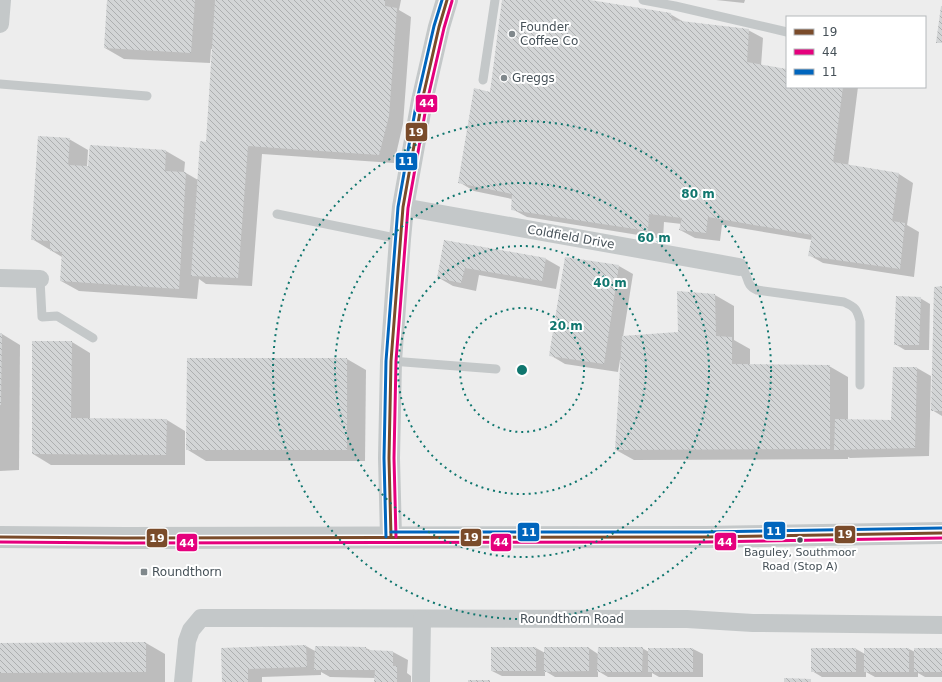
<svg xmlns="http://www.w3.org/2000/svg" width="942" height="682" font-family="'DejaVu Sans',sans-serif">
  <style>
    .shadow { fill: #0003 }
    .building { fill: url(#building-back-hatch) }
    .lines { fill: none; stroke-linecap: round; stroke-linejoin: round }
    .service { stroke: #c4c8c9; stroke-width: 9 }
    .minor { stroke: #c4c8c9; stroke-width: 18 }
    .tertiary { stroke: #c4c8c9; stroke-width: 22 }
    .bus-1-casing { stroke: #fff; stroke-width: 6 }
    .bus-2-casing { stroke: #fff; stroke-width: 6 }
    .bus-3-casing { stroke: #fff; stroke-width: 6 }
    .bus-1 { stroke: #7a4b2a; stroke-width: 3 }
    .bus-2 { stroke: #e5007d; stroke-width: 3 }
    .bus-3 { stroke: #0065bd; stroke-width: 3 }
    .ring { fill: none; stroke: #0f766e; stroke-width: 2; stroke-dasharray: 2 4 }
    .poi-dot { fill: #80888c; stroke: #fff; stroke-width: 1.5 }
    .bus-dot { fill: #465158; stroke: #fff; stroke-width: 1.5 }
    .labels { text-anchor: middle; stroke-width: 4; stroke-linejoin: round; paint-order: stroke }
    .bus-label { font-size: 11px; fill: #465158; stroke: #fff }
    .poi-label { font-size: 12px; fill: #465158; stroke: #fff; text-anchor: start }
    .street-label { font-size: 12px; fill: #465158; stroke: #fff }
    .centre { fill: #0f766e; stroke: #fff; stroke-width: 2 }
    .ring-label { font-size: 12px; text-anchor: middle; font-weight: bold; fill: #0f766e; stroke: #fff; stroke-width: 4; stroke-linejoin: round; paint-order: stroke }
    .line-badge { stroke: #fff; stroke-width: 1.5 }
    .badge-label { font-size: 11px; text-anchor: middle; font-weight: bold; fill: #fff }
  </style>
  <defs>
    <pattern id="building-back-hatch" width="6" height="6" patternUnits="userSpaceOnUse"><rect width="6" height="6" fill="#d3d5d6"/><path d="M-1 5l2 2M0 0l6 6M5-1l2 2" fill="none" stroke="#adafb0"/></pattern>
  </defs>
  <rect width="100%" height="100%" fill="#ededed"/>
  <g class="shadow">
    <path d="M108 0H401L399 10 411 17 403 124 394 163 262 154 252 286 206 284 199 279 197 299 79 291 61 281 62 257 32 239 69 139 88 150 87 167H89L90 146 166 151 185 162 184 173H186L198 180 207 143 213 49H211L210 63 124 59 105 48Z"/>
    <path d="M503 0H584L670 14 684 22 748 30 763 38 761 66 787 70V87H858L848 166 899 174 913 183 907 225 919 232 914 277 823 263 809 255 812 240 722 225 720 241 695 238 680 230 682 224 664 222 663 239 527 217 512 209V199L474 191 459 182 491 93Z"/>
    <path d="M716 0H745L744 3Z"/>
    <path d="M445 241 546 259 560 267 556 289 479 275 476 291 453 286 439 278Z"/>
    <path d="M619 266 633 274 623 337 679 333 715 295 734 306V340L750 349V365L829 366 848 377V420L892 421 917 368 931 376 929 456 850 458 848 457V459L634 460 616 450 621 360H620L618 372 565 364 550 355Z"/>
    <path d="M942 287V416L932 410Z"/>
    <path d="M920 298 930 304 929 350H905L895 344Z"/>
    <path d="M0 334H2L20 345 19 470 0 471Z"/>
    <path d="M72 342 90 353V420H167L185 431V465H51L33 454Z"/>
    <path d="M188 359H347L366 370 365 461H206L188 450Z"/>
    <path d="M146 643 165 654V682H0V644Z"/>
    <path d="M306 646 315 651 366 648 372 651 393 652 408 660 407 673 411 676V682H375V678L330 677 321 672V675L262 677V682H223L222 649Z"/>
    <path d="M536 648 545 653 589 648 598 654 642 648 649 652V649H693L703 654V677H659L652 673V677H608L598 671V677H555L545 671V676H502L492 671Z"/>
    <path d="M812 649H856L865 654 909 649 915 652 942 649V677H925L918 673V677H875L866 672V677H822L812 671Z"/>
  </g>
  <g class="building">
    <path d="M107 0H195L191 53 104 48Z"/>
    <path d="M215 0H385V6L397 8 389 116 379 155 248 146 238 278 191 276 200 141 206 142Z"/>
    <path d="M502 0H590L671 13 672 20 749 29 747 62 787 69V87H843L833 162 899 173 892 221 905 223 900 269 808 256 812 235 708 217 706 233 679 230 682 218 649 214 648 231 511 210 512 194 458 183 474 88 490 92Z"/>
    <path d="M941 6H942V43H936Z"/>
    <path d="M38 136 70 138 68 165 88 166 90 145 166 150 165 171 186 172 179 289 60 281 62 252 50 251V241L31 240Z"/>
    <path d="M444 240 546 258 542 281 465 268 461 283 437 278Z"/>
    <path d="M565 257 619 265 604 364 549 356Z"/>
    <path d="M942 286V411H931L934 287Z"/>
    <path d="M677 291 715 294 716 336 732 337V364L830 365V449L615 450 622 336 678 332Z"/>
    <path d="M896 296 921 297 919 345H894Z"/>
    <path d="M0 333H2L1 405H0Z"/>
    <path d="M32 341H72L71 418 167 419 166 455 32 454Z"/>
    <path d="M187 358H347V450H186Z"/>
    <path d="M893 367H917L915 448 834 450 835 419 891 420Z"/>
    <path d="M146 642V672L0 673V643Z"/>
    <path d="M306 645 307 667 248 669V682H222L221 648Z"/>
    <path d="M315 646 366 647V650L393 651V666H397V682H374L375 670H314Z"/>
    <rect x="491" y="647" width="45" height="24"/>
    <path d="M544 647H589V671L544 672Z"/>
    <path d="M598 647H643L642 672H597Z"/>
    <rect x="648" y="648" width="45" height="24"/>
    <rect x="811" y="648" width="45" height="24"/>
    <rect x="864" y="648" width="45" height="24"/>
    <rect x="914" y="648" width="28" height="24"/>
    <path d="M784 678 811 679V682H784Z"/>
    <rect x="468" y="680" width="22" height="2"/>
  </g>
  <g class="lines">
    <g class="service">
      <path d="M643 0 675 6 787 32"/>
      <path d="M483 80 495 0"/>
      <path d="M0 84 147 96"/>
      <path d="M277 214 400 239"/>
      <path d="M739 267C751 274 743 284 757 290L844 302C855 307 857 309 860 321V385"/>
      <path d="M40 279 42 317 57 316 93 338"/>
      <path d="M391 361 496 369"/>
    </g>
    <g class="minor">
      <path d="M0 24 2 0"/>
      <path d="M403 207 739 267"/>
      <path d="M0 278 40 279"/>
      <path d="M183 682 187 641 191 630 201 618 687 619 753 623 942 625"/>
      <path d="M421 682 422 619"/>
    </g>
    <g class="tertiary">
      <path d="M0 537 125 538 706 537 942 533"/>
      <path d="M391 537 389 458 391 361 400 239 403 207 422 101 439 27 447 0"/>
    </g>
    <defs>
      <g id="bus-1">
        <path d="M0 537 125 538 706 537 942 533"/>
        <path d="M391 537 389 458 391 361 403 207 422 101 439 27 447 0"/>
      </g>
      <g id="bus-2">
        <path d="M396 537 394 458 396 361 408 208 427 102 444 28 452 1"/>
        <path d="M0 542 125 543 706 542 942 538"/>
      </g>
      <g id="bus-3">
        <path d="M391 532H706L942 528"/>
        <path d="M386 537 384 458 386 361 398 207 417 100 434 26 442 0"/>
      </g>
    </defs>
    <use href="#bus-1" class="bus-1-casing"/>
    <use href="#bus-2" class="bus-2-casing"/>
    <use href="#bus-3" class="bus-3-casing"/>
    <use href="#bus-1" class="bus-1"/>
    <use href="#bus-2" class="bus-2"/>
    <use href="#bus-3" class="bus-3"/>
  </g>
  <g class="ring">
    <circle cx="522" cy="370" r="62"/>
    <circle cx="522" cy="370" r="124"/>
    <circle cx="522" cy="370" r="187"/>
    <circle cx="522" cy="370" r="249"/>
  </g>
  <g class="poi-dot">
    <circle cx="512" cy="34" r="4"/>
    <circle cx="504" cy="78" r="4"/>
    <rect x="140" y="568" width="8" height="8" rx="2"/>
  </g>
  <circle class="bus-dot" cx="800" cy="540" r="3.5"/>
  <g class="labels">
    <g class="bus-label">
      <text x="800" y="556">Baguley, Southmoor<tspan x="800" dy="14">Road (Stop A)</tspan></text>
    </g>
    <g class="poi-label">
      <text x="520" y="31">Founder<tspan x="520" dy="14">Coffee Co</tspan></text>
      <text x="512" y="82">Greggs</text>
      <text x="152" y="576">Roundthorn</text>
    </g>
    <g class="street-label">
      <text transform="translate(571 237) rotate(10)" y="4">Coldfield Drive</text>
      <text x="572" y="623">Roundthorn Road</text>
    </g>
  </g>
  <circle cx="522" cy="370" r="6" class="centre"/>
  <g class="ring-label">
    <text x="698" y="198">80 m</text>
    <text x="654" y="242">60 m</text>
    <text x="610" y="287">40 m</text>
    <text x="566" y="330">20 m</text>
  </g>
  <g class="line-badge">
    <rect x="415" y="94" width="23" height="19" rx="4" fill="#e5007d"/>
    <rect x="405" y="122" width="23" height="20" rx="4" fill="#7a4b2a"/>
    <rect x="395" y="152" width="23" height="19" rx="4" fill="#0065bd"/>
    <rect x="763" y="521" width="23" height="19" rx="4" fill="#0065bd"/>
    <rect x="517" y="522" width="23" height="20" rx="4" fill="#0065bd"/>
    <rect x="834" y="525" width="22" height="19" rx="4" fill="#7a4b2a"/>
    <rect x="460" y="528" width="22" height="19" rx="4" fill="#7a4b2a"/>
    <rect x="146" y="528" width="22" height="20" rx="4" fill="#7a4b2a"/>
    <rect x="714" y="532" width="23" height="19" rx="4" fill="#e5007d"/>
    <rect x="490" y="533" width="22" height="19" rx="4" fill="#e5007d"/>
    <rect x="176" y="533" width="22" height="19" rx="4" fill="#e5007d"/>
  </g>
  <g class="badge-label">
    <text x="427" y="107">44</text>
    <text x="416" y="136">19</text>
    <text x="406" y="165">11</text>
    <text x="774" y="535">11</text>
    <text x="529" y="536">11</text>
    <text x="845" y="538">19</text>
    <text x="471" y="541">19</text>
    <text x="157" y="542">19</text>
    <text x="725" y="546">44</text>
    <text x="501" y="546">44</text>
    <text x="187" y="547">44</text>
  </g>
  <rect x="786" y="16" width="140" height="72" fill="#ffffff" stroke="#b5b9bc"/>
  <rect x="794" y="29" width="20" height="6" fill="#7a4b2a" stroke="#b5b9bc"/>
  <text x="822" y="36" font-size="12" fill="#465158">19</text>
  <rect x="794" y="49" width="20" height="6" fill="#e5007d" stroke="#b5b9bc"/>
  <text x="822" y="56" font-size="12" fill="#465158">44</text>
  <rect x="794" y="69" width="20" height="6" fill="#0065bd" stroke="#b5b9bc"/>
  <text x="822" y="76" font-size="12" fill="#465158">11</text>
</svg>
